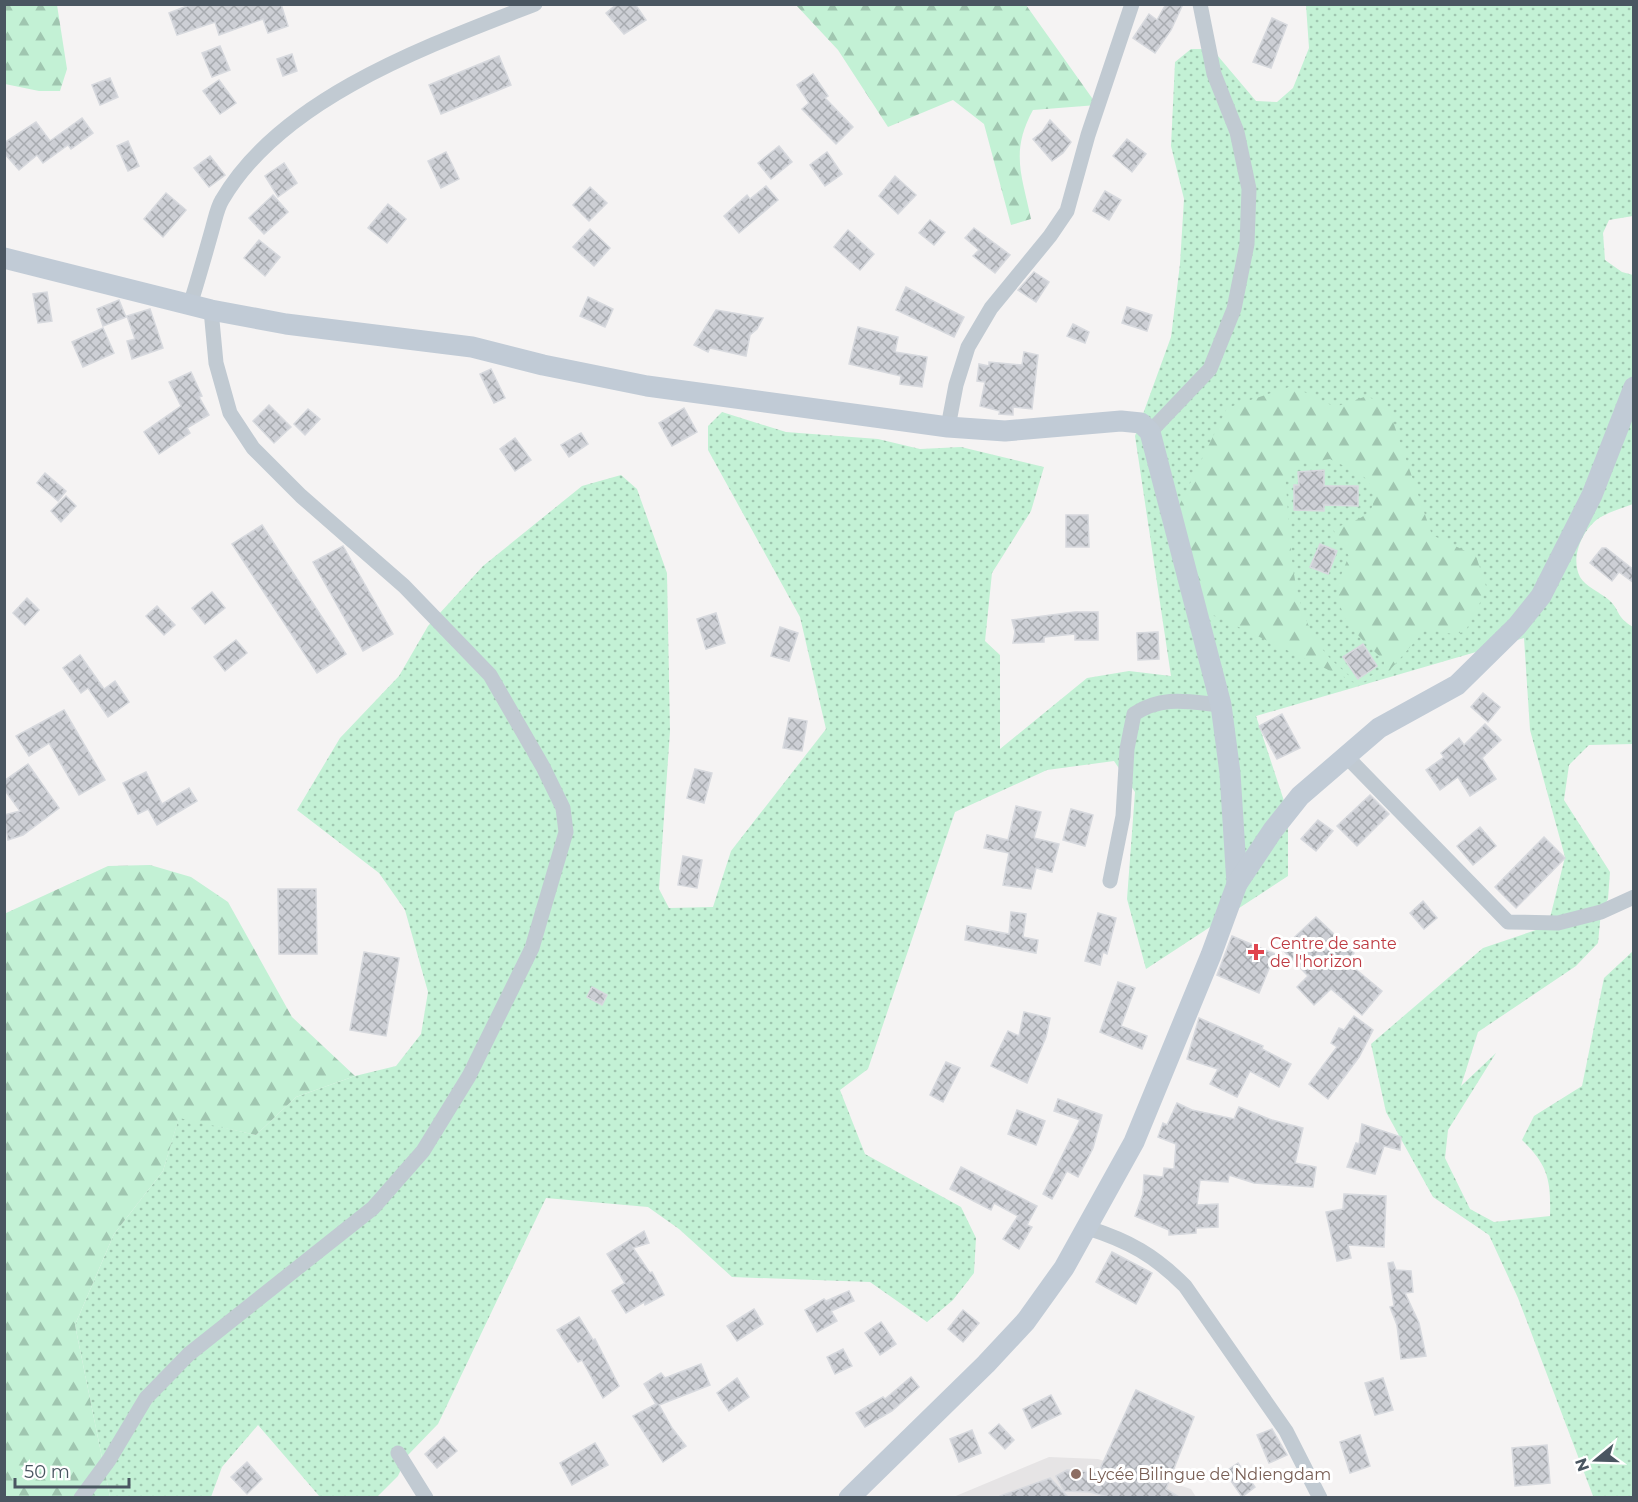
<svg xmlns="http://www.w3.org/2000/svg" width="1638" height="1502" font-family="Montserrat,sans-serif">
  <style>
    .education { fill: #e6e4e5 }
    .grass { fill: url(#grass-dots) }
    .forest { fill: url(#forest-firs); fill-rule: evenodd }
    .building { fill: url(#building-cross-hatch); stroke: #d7d9de; stroke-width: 1.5 }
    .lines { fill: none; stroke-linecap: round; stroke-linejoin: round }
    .street { stroke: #c1cad2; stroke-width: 15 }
    .secondary { stroke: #c1cbd6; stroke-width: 21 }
    .health-dot { fill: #e0444e; stroke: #fff; stroke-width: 2 }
    .education-dot { fill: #8d6e63; stroke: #fff; stroke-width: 2 }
    .labels { text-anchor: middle; stroke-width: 6; stroke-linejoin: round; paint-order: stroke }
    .health-label { font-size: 16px; fill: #be3a42; stroke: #fff; text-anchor: start }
    .education-label { font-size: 16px; fill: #785e54; stroke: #fff; text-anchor: start }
  </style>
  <defs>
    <pattern id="grass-dots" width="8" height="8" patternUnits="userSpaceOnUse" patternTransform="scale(1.5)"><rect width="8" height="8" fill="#c3f1d5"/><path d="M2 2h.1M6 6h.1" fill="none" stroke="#a0c6b0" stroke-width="1.8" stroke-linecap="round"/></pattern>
    <pattern id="forest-firs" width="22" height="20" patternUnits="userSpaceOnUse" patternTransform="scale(1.5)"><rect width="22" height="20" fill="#c3f1d5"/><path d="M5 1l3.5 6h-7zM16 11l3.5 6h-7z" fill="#a0c6b0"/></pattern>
    <pattern id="building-cross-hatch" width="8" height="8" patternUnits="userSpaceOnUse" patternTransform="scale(1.5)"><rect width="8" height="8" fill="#cdcfd5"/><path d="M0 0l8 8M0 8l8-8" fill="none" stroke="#a8abb0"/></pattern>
  </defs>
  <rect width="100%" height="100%" fill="#f5f3f3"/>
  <path class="education" d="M1049 1457 1098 1459 1191 1489 1196 1497 951 1498Z"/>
  <path class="grass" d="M1631 4 1633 6V216L1609 220 1603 233 1605 260 1622 272 1633 275V504C1622 508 1609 512 1599 518 1582 530 1570 558 1580 577 1585 586 1601 593 1609 600 1621 611 1615 616 1633 627V744L1589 745 1569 765 1564 800 1610 872 1608 899 1601 912 1598 943 1576 966 1478 1032 1461 1086 1496 1053 1448 1130 1445 1158 1470 1209 1494 1222 1550 1216C1551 1180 1548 1165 1522 1140L1534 1116 1582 1086 1604 978 1633 951V1497L1593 1496 1518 1298 1489 1235 1433 1197 1386 1112 1371 1044 1483 948 1548 926 1565 857 1530 730 1524 638 1256 716 1288 813V876L1146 969 1127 899 1135 792 1114 761 1047 770 955 812 868 1069 840 1090 865 1154 961 1207 976 1238 974 1273 953 1300 927 1322 870 1282 732 1277 679 1229 648 1207 546 1198 438 1424 407 1456 398 1476 376 1498 320 1497 258 1425 222 1467 211 1497H110L75 1325 114 1234 163 1171 179 1117 256 1135 296 1097 355 1076 396 1066 421 1034 428 992 405 910 379 873 297 810 340 738 399 676 428 626 483 566 582 486 621 475 637 489 667 573 670 731 659 889 669 908 713 907 731 851 826 729 800 617 708 450V426L722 412 786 432 878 439 920 449 961 447 1044 467 1031 511 992 573 985 641 1000 655V749L1087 678 1129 671 1171 676 1135 436 1171 337 1180 264 1184 199 1171 146 1175 62 1191 49H1212L1256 101 1277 102 1293 88 1309 48 1306 5Z"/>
  <g class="forest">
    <path d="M4 5H57L67 69 60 91H39L5 84Z"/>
    <path d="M796 5H1026L1097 105 1033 110C1010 152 1022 175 1031 219L1011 225 984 124 953 100 888 127 838 50Z"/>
    <path d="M1292 386 1335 407 1367 396 1388 407 1432 535 1476 556 1487 589 1465 632 1452 634 1426 629 1389 671 1358 684 1207 612 1174 516 1227 408ZM1330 459C1340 465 1355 469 1364 477 1369 481 1372 488 1373 494 1378 517 1350 522 1334 528V531L1349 556C1344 568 1336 584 1338 597 1342 623 1366 644 1384 660V670L1359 681C1350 678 1344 671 1337 665 1286 619 1292 539 1285 477L1297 464Z"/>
    <path d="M150 865 191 877 228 902 292 1017 355 1076 296 1097 256 1135 179 1118 163 1171 114 1234 75 1325 110 1497H5L4 914 108 866Z"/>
  </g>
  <g class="building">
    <path d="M192 4H281L288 26 268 33 263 19 219 35 215 22 177 35 169 13Z"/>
    <path d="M617 4H635L646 20 624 34 606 13Z"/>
    <path d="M1166 4H1183L1171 30 1155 53 1133 38 1149 14 1157 20Z"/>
    <path d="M1272 18 1287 25 1271 68 1253 62Z"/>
    <path d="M220 46 230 70 212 77 202 53Z"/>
    <path d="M292 54 297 71 283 76 277 59Z"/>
    <path d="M499 56 511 85 441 114 429 85Z"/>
    <path d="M813 74 828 96 825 98 853 127 836 144 802 109 809 103 797 85Z"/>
    <path d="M110 78 118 97 100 105 92 85Z"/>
    <path d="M219 80 236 103 220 114 203 91Z"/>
    <path d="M82 118 93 133 71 149 68 145 43 163 37 155 19 170 4 153V143L36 122 50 141Z"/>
    <path d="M1050 120 1071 142 1063 153 1052 161 1033 139 1042 132Z"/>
    <path d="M1127 139 1146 154 1132 172 1113 156Z"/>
    <path d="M128 141 139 166 128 171 117 146Z"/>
    <path d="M779 146 792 162 771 179 758 163Z"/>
    <path d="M446 152 459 179 441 188 428 161Z"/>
    <path d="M827 152 842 174 825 186 810 165Z"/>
    <path d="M210 156 225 175 209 187 194 168Z"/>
    <path d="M284 163 297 183 278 197 265 176Z"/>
    <path d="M895 176 916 195 898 214 879 196Z"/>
    <path d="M766 186 778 200 739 233 724 216 747 195 750 199Z"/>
    <path d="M590 187 607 203 589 221 573 205Z"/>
    <path d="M1105 191 1121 200 1109 220 1093 211Z"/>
    <path d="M166 193 186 210 163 237 144 219Z"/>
    <path d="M273 195 288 212 264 234 249 218Z"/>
    <path d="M388 204 406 219 387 243 368 228Z"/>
    <path d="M930 220 945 232 934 245 919 233Z"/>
    <path d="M974 228 1010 255 995 273 973 256 979 250 965 238Z"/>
    <path d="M590 229 610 248 594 266 573 247Z"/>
    <path d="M848 230 874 254 860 270 834 247Z"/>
    <path d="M259 240 280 257 265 276 244 258Z"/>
    <path d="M1034 272 1049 282 1036 302 1018 290Z"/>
    <path d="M906 287 964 317 954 337 896 310Z"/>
    <path d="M47 292 52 321 38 323 33 294Z"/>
    <path d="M588 297 613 309 605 327 580 316Z"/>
    <path d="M119 300 126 317 103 326 97 309Z"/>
    <path d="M1127 307 1152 315 1147 331 1122 323Z"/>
    <path d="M150 309 163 348 132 359 127 341 135 339 127 316Z"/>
    <path d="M716 310 763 318 757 329 750 335 746 356 710 348 708 352 694 345Z"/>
    <path d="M1073 324 1089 332 1085 343 1067 336Z"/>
    <path d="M858 327 898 337 895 352 927 357 922 387 900 384 901 376 849 364Z"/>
    <path d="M103 328 114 353 83 367 72 342Z"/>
    <path d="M1024 352 1038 355 1032 409 1013 407V415L999 414 1000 411 980 406 985 382 977 381 979 364 989 366V362L1022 365Z"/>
    <path d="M491 369 505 398 494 403 480 374Z"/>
    <path d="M191 372 202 396 199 397 209 415 187 428 190 433 159 454 144 432 181 406 169 382Z"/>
    <path d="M269 405 291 427 274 443 253 421Z"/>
    <path d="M684 408 697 432 672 446 659 423Z"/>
    <path d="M308 409 320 419 305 435 294 424Z"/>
    <path d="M581 433 588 444 569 457 561 445Z"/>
    <path d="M515 438 531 460 515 471 500 449Z"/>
    <path d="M1324 470V486H1358V506L1324 505V511L1294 510V485H1299L1298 472Z"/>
    <path d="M45 473 66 491 58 501 37 483Z"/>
    <path d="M66 496 76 506 61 522 51 511Z"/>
    <path d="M1066 515H1088L1089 547H1066Z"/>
    <path d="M262 525 346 654 317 673 232 544Z"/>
    <path d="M1320 544 1337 551 1328 574 1310 567Z"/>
    <path d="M343 546 393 634 363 651 313 562Z"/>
    <path d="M1602 548H1606L1634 570V583L1619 572 1612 581 1590 563Z"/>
    <path d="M212 592 225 608 205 624 192 608Z"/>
    <path d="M27 598 39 610 25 625 13 613Z"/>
    <path d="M157 606 175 625 164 635 146 616Z"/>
    <path d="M1075 612H1098V640H1075V634L1044 637V642L1013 643 1015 632 1012 620Z"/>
    <path d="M716 613 725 643 706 649 697 619Z"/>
    <path d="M780 627 798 633 789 661 771 656Z"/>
    <path d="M1158 632 1159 659 1138 660 1137 633Z"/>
    <path d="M236 640 247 653 225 671 214 657Z"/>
    <path d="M1363 644 1377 666 1358 679 1343 657Z"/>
    <path d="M80 655 104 689 115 681 129 702 108 717 88 688 81 693 63 668Z"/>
    <path d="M1483 693 1500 707 1488 722 1471 707Z"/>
    <path d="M64 710 105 780 79 795 49 743 29 756 16 736Z"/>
    <path d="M1282 714 1300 748 1277 759 1259 726Z"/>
    <path d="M789 718 807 721 802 751 783 748Z"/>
    <path d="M1485 724 1501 740 1482 758 1496 779 1470 796 1458 777 1440 790 1426 770 1444 757 1441 753 1459 738 1464 745Z"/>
    <path d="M28 764 59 808 23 835 8 840 4 815 20 811 4 789V781Z"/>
    <path d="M695 769 712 773 704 803 687 798Z"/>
    <path d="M146 772 162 804 189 788 197 801 157 825 148 809 138 814 123 783Z"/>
    <path d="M1370 795 1389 814 1357 846 1337 826Z"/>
    <path d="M1016 806 1041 812 1034 838 1059 844 1052 872 1036 868 1031 889 1003 885 1009 853 984 848 987 835 1008 840Z"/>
    <path d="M1071 809 1093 815 1085 846 1063 840Z"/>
    <path d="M1318 820 1333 831 1316 851 1301 839Z"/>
    <path d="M1480 827 1496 846 1473 865 1457 846Z"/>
    <path d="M1544 837 1565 858 1516 908 1495 887Z"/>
    <path d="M683 856 702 860 697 888 678 885Z"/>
    <path d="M278 889H316L317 954H279Z"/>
    <path d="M1423 901 1437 918 1424 929 1410 913Z"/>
    <path d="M1011 912 1026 914 1023 937 1038 940 1036 953 965 940 967 926 1009 934Z"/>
    <path d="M1098 913 1116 918 1107 954 1103 952 1100 965 1085 961Z"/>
    <path d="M1316 917 1354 953 1347 962 1382 991 1362 1015 1331 989 1314 1005 1297 987 1308 976 1282 949Z"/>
    <path d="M1232 936 1275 954 1259 993 1217 975Z"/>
    <path d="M364 952 399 958 386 1036 350 1030Z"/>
    <path d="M1118 982 1135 988 1121 1026 1147 1036 1142 1049 1100 1032Z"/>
    <path d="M592 987 607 995 602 1005 587 997Z"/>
    <path d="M1024 1012 1050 1018 1046 1037 1027 1083 991 1066 1008 1031 1019 1036Z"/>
    <path d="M1354 1016 1373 1030 1359 1057 1328 1099 1309 1084 1337 1047 1331 1043 1339 1028 1344 1030Z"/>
    <path d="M1199 1018 1263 1046 1262 1049 1291 1064 1279 1087 1250 1071 1237 1097 1210 1084 1218 1069 1187 1059Z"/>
    <path d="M946 1062 960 1068 943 1102 930 1095Z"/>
    <path d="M1058 1099 1102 1115 1093 1148 1078 1177 1067 1171 1052 1199 1043 1194 1080 1120 1054 1111Z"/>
    <path d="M1177 1103 1192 1110 1234 1119 1239 1107 1272 1120 1303 1128 1295 1163 1316 1167 1313 1187 1254 1183 1229 1175 1228 1182 1200 1180 1197 1205 1218 1204V1227L1196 1228V1233L1169 1235V1230L1135 1216 1143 1194 1144 1175 1163 1177 1164 1168 1174 1169 1176 1144 1158 1137 1163 1123 1167 1125Z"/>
    <path d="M1017 1110 1045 1121 1036 1145 1008 1134Z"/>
    <path d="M1362 1124 1401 1137 1400 1150 1384 1146 1375 1174 1347 1167 1356 1143 1359 1144Z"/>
    <path d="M961 1167 1037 1206 1027 1225 1032 1227 1019 1249 1003 1239 1018 1216 994 1203 991 1210 950 1189Z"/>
    <path d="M1344 1194 1386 1196 1384 1247 1348 1245 1351 1258 1337 1261 1326 1212 1343 1209Z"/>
    <path d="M644 1231 649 1243 633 1248 650 1273 652 1272 664 1295 645 1305 644 1302 626 1313 612 1291 625 1283 607 1254Z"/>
    <path d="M1112 1252 1152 1273 1136 1304 1096 1282Z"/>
    <path d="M1393 1262 1396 1270 1411 1271 1413 1292 1405 1293 1419 1323 1426 1356 1401 1359 1397 1325 1390 1307 1394 1306 1388 1263Z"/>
    <path d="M849 1291 854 1301 831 1311 837 1321 817 1332 805 1310 824 1299 826 1301Z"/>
    <path d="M754 1309 763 1324 737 1341 727 1326Z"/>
    <path d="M963 1310 979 1323 963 1342 948 1329Z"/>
    <path d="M579 1317 593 1340 595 1339 619 1386 603 1398 582 1360 578 1362 557 1330Z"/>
    <path d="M881 1322 896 1344 880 1355 865 1333Z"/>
    <path d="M843 1349 852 1366 835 1374 827 1357Z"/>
    <path d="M701 1364 710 1385 659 1405 672 1428 686 1446 663 1462 633 1416 656 1404 644 1384 661 1373 665 1378Z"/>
    <path d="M911 1377 919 1387 892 1411 865 1427 856 1413 883 1397 885 1399Z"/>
    <path d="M737 1378 749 1397 729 1411 717 1393Z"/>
    <path d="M1383 1378 1393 1410 1375 1415 1365 1383Z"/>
    <path d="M1136 1390 1194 1417 1166 1489 1179 1497H1108L1090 1492 1064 1491 1056 1476 1067 1470 1096 1472 1097 1468 1100 1469Z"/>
    <path d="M1051 1395 1061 1414 1032 1428 1023 1409Z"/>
    <path d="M999 1424 1014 1440 1005 1449 989 1433Z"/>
    <path d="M1272 1429 1287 1455 1269 1463 1257 1435Z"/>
    <path d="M972 1430 981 1453 959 1462 950 1439Z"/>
    <path d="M1360 1435 1370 1466 1350 1473 1340 1442Z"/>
    <path d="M444 1437 457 1451 437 1468 425 1454Z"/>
    <path d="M595 1443 608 1465 572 1485 560 1463Z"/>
    <path d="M1547 1445 1550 1483 1515 1486 1512 1448Z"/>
    <path d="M247 1462 262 1479 247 1494 231 1477Z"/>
    <path d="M1238 1463 1255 1487 1242 1497 1225 1472Z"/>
    <path d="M1050 1478 1068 1497H1000V1496Z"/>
  </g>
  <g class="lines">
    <g class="street">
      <path d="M190 305C198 280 205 255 212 230 215 220 217 208 222 200 282 97 430 45 535 4"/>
      <path d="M948 427 956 385 968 347 991 308 1050 236 1067 211 1088 135 1132 4"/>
      <path d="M1150 432 1210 369 1234 309 1247 244 1249 189 1237 132 1214 74 1200 4"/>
      <path d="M1346 756 1508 922 1558 923 1601 912 1634 897"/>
      <path d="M1110 881 1123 816 1127 749 1134 714C1163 695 1189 702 1221 705"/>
      <path d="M1088 1228C1129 1241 1154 1255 1185 1286L1286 1431 1320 1498"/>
      <path d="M398 1453 426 1498"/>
      <path d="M81 1498 109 1460 146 1398 189 1354 373 1208 423 1151 469 1076 532 948 566 832 563 808 543 767 490 675 404 586 301 496 253 448 230 413 216 363 211 310"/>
    </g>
    <g class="secondary">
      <path d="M4 258 211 310 286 324 472 347 543 365 647 386 948 427 1005 431 1121 421 1141 423 1150 432 1221 705 1230 773 1237 884"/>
      <path d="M849 1498 986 1364 1026 1321 1064 1268 1134 1142 1211 955 1237 884 1273 830 1300 796 1379 728 1457 685 1517 626 1541 596 1592 495 1634 387"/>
    </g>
  </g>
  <path class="health-dot" d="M1253 943h6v6h6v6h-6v6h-6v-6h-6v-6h6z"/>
  <circle class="education-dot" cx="1076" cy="1474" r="6"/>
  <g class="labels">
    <g class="health-label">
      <text x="1270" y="949">Centre de sante<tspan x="1270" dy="18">de l'horizon</tspan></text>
    </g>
    <g class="education-label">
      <text x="1088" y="1480">Lycée Bilingue de Ndiengdam</text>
    </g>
  </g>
  <rect width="1638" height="1502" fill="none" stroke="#4a5661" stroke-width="12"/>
  <g transform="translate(1596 1460) rotate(251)" stroke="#ffffff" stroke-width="4.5" paint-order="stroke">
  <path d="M0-4.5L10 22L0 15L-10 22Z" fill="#4a5661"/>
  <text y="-9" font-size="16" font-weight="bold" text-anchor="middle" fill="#4a5661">N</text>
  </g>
  <path d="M15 1478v9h114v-9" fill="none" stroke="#4a5661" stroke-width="3"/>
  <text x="24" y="1478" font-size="18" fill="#4a5661" stroke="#ffffff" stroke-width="4.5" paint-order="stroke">50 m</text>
</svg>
